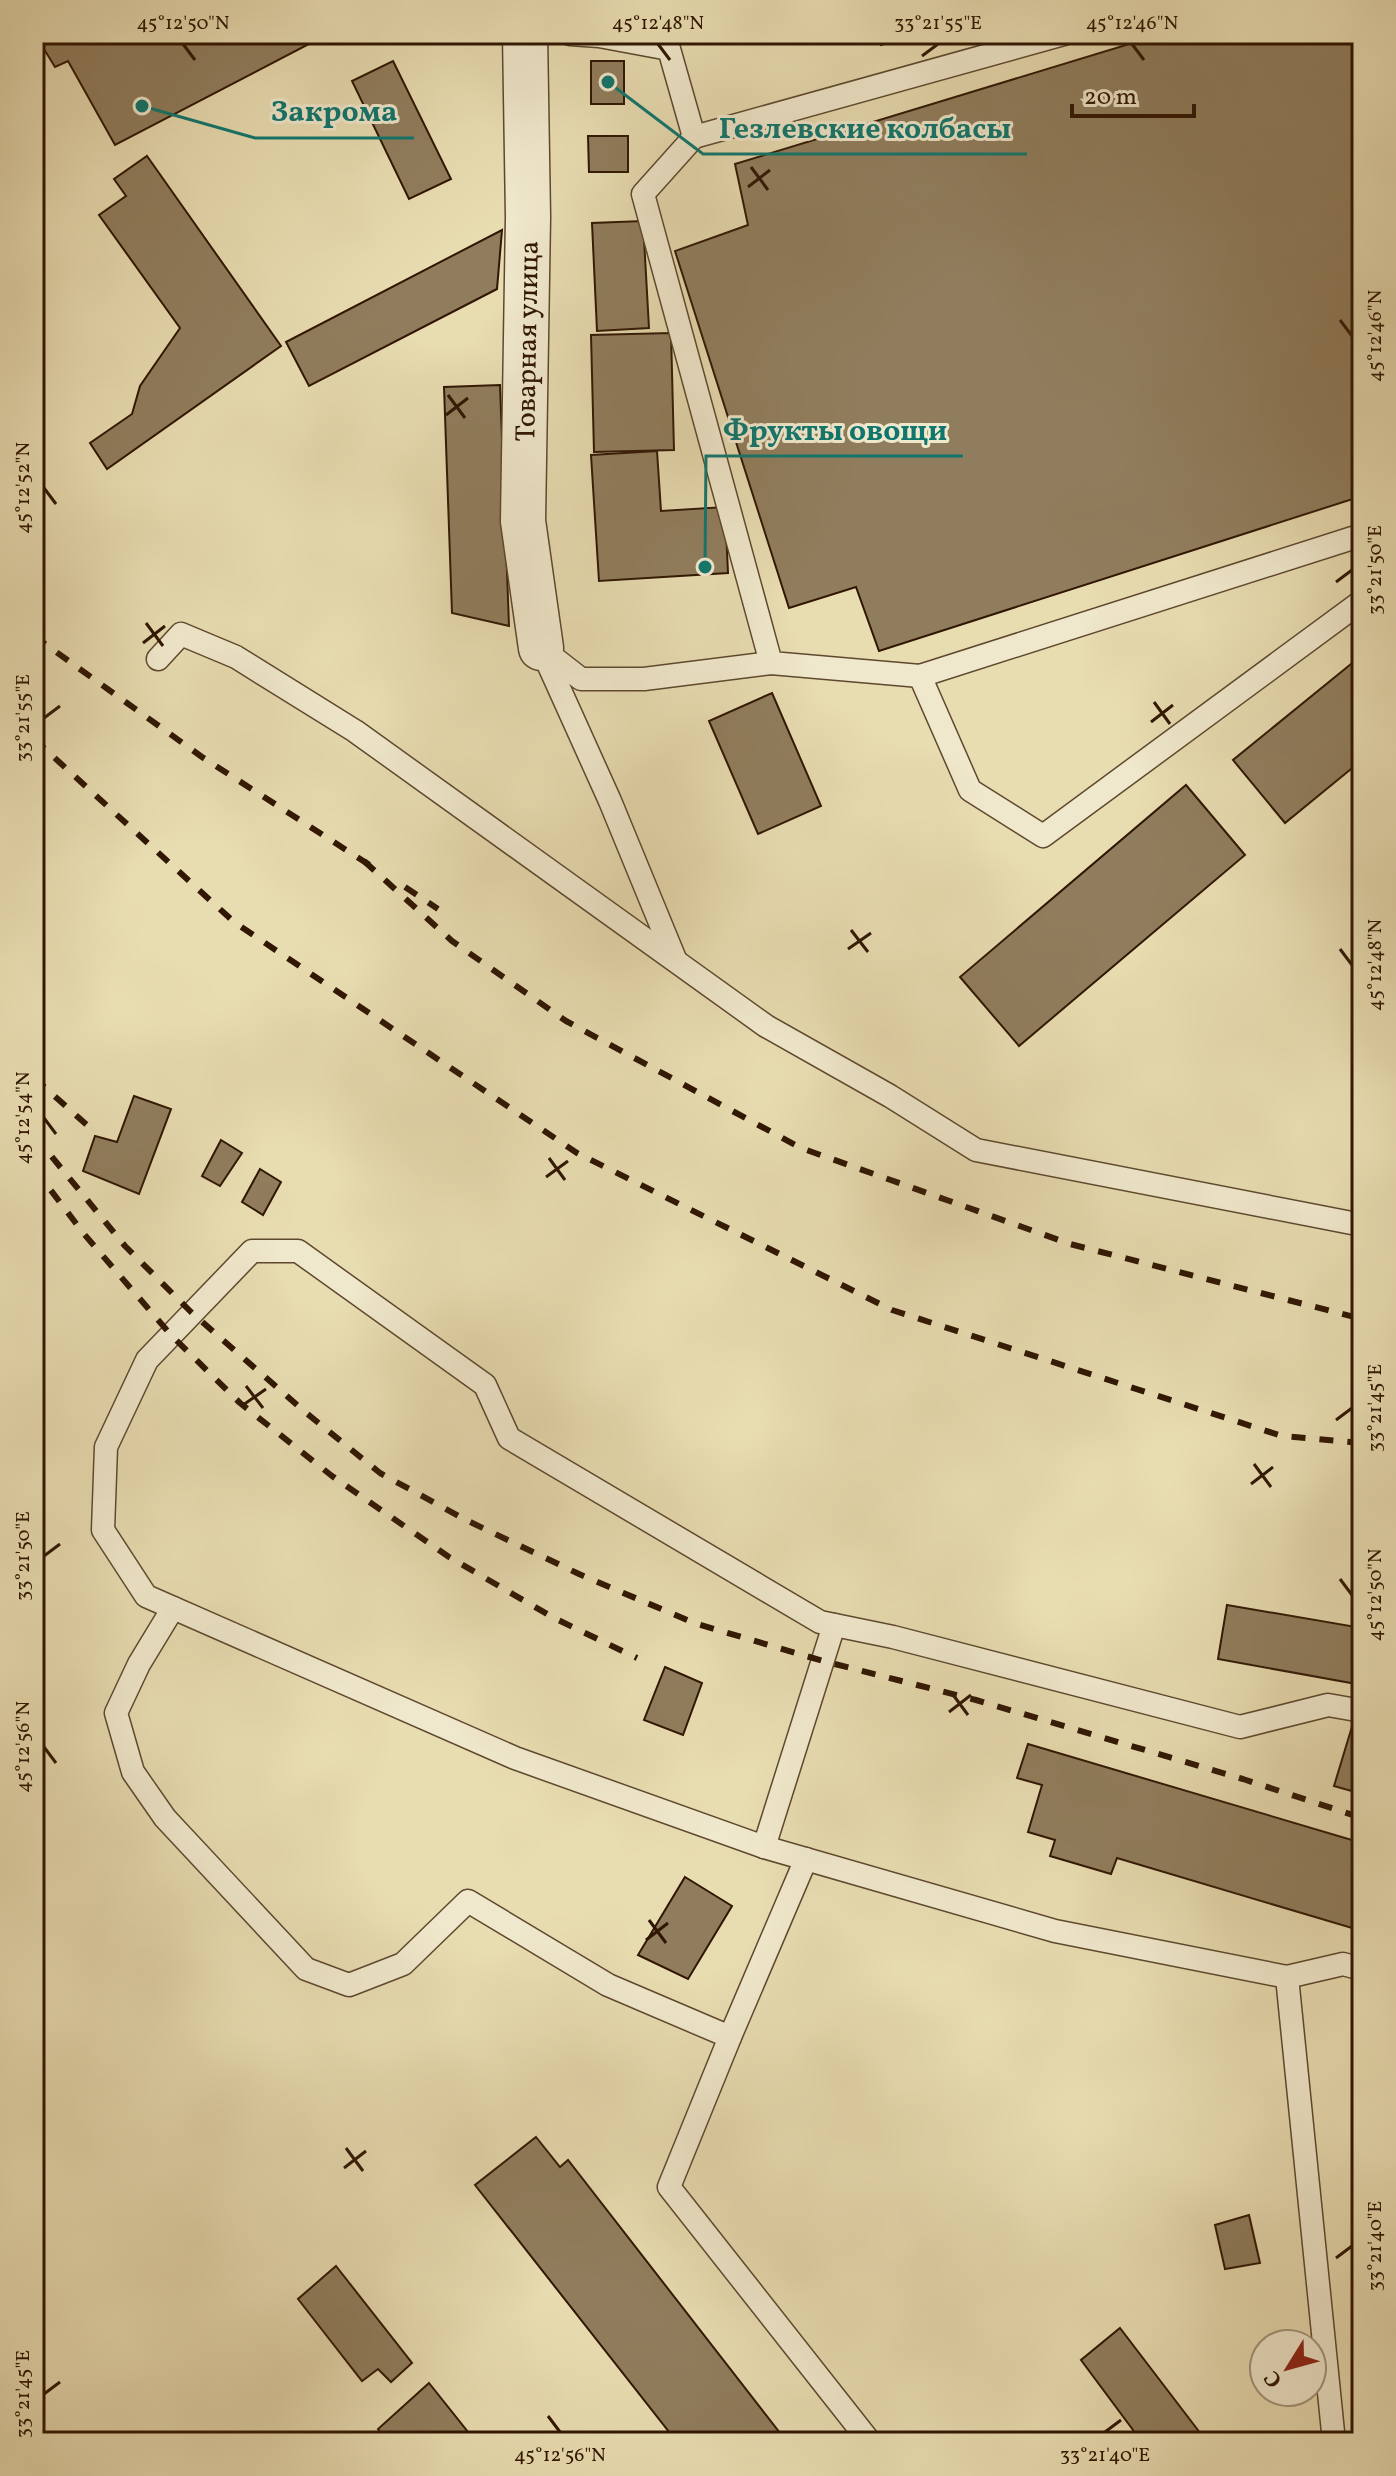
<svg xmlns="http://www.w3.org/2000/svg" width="1396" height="2476" font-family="Vollkorn,serif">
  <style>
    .building { fill: #907d5d; stroke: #301603; stroke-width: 2 }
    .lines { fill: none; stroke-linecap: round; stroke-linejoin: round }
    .service-casing { stroke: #5e482e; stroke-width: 25 }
    .minor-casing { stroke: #5e482e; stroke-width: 47 }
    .service { stroke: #f0e8cc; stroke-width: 22 }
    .minor { stroke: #f0e8cc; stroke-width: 44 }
    .rail { stroke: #301603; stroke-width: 6; stroke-dasharray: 14 14; stroke-linecap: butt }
    .ticks { fill: none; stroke: #301603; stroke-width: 3 }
    .labels { text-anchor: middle; stroke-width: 6; stroke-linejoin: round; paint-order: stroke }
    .street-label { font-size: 28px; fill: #301603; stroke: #f0e8cc }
    .leader { fill: none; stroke: #0f766e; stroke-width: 3 }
    .callout-dot { fill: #0f766e; stroke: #f0e8cc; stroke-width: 3 }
    .callout-label { font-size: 30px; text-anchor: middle; font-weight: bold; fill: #0f766e; stroke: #f0e8cc; stroke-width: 6; stroke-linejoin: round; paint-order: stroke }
    .neatline { fill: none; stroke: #301603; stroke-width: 3 }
    .ticks-label { font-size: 20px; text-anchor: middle; fill: #301603 }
  </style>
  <rect width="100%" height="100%" fill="#e8dcb1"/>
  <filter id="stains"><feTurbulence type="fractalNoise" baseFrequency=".0025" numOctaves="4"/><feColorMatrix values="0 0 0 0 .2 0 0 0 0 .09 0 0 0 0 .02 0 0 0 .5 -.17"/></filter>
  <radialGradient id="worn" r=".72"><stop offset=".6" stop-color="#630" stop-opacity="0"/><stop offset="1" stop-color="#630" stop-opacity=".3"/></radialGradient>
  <g class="building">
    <path d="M34 34H328L115 145 68 61 55 67 36 36 34 38Z"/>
    <path d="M877 34H917L881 45Z"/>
    <path d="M1162 34H1362V496L879 651 856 587 789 608 675 251 748 225 735 164Z"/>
    <path d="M393 61 451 179 409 199 352 81Z"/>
    <rect x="591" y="61" width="33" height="43"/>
    <path d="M588 136H628V172H589Z"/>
    <path d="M147 156 281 346 107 469 90 443 132 414 140 386 180 328 99 215 126 196 114 179Z"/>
    <path d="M643 221 649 328 597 331 592 223Z"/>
    <path d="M502 230 497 289 309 386 286 342Z"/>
    <path d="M671 333 674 450 594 452 591 335Z"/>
    <path d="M500 385 509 626 452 613 444 387Z"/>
    <path d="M657 451 661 511 725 507 728 573 599 581 591 455Z"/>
    <path d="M1362 655V760L1285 823 1233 760Z"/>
    <path d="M772 693 821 806 758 834 709 721Z"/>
    <path d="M1186 785 1245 855 1019 1046 960 977Z"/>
    <path d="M134 1096 171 1109 139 1194 83 1171 95 1136 117 1142Z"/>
    <path d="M221 1140 242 1153 220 1186 202 1176Z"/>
    <path d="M260 1169 281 1182 263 1215 242 1202Z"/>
    <path d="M1227 1605 1362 1628V1685L1218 1659Z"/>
    <path d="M665 1667 702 1683 683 1735 644 1720Z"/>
    <path d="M1354 1720 1362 1723V1794L1334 1786Z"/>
    <path d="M1028 1744 1362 1843V1931L1117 1858 1111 1874 1050 1856 1055 1840 1028 1832 1042 1785 1017 1778Z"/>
    <path d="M685 1877 732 1906 688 1979 638 1955Z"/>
    <path d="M536 2137 560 2167 568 2160 787 2442H677L475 2185Z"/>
    <path d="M1249 2215 1260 2263 1225 2269 1215 2225Z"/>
    <path d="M336 2266 412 2363 391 2382 378 2369 362 2381 298 2299Z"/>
    <path d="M1120 2328 1207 2442H1142L1081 2360Z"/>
    <path d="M429 2383 476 2442H388L378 2429Z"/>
  </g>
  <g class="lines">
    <defs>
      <g id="service">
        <path d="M570 34 599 36 669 49 694 137"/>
        <path d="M1064 34 694 137 643 194 771 663 920 676 1362 535"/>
        <path d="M541 648 610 801 675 959"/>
        <path d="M545 651 581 679H644L771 663"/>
        <path d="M158 659 181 634 236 657 355 731 766 1026 890 1096 976 1150 1362 1225"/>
        <path d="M920 676 970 790 1043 836 1362 601"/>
        <path d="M173 1608 139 1664 116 1713 133 1772 165 1818 306 1969 349 1985 403 1964 468 1901 608 1985 730 2037 669 2187 870 2442"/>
        <path d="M1362 1711 1328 1705 1240 1727 893 1637 820 1622 509 1438 485 1385 298 1251H252L147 1360 106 1447 103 1530 146 1596 515 1758 764 1847 1055 1931 1287 1977 1343 1964 1362 1969"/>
        <path d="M764 1847 834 1625"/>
        <path d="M1287 1977 1334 2442"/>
        <path d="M730 2037 806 1859"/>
      </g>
      <path id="minor" d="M525 34 528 217 523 521 541 648"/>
    </defs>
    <use href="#service" class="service-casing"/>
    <use href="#minor" class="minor-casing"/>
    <use href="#service" class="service"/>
    <use href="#minor" class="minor"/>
    <g class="rail">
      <path d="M34 636 202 757 371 866"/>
      <path d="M34 739 234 922 577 1153 892 1310 1282 1436 1362 1443"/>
      <path d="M364 861 452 941 566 1021 801 1148 1070 1244 1362 1319"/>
      <path d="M405 887 438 909"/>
      <path d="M34 1078 87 1125"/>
      <path d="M34 1135 125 1246 191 1312 305 1412 380 1473 466 1520 579 1574 694 1623 823 1661 976 1700 1243 1779 1362 1818"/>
      <path d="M34 1168 84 1234 171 1335 240 1403 332 1476 449 1557 554 1618 637 1658"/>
    </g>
  </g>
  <path class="ticks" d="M183 44 195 60M658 44 670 60M1132 44 1144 60M922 56 938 44M751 167 768 190M748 187 770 170M1340 320 1352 336M448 395 465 418M446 415 468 398M44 488 56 504M1336 582 1352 570M146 623 163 646M143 643 165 626M1154 702 1170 724M44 718 60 706M1151 722 1173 705M851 930 868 952M848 949 871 933M1340 949 1352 965M44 1118 56 1134M549 1158 565 1180M546 1177 568 1161M246 1386 263 1408M243 1405 266 1389M1336 1420 1352 1408M1254 1464 1271 1487M1251 1484 1273 1467M44 1556 60 1544M1340 1579 1352 1595M951 1692 968 1715M949 1712 971 1695M44 1747 56 1763M649 1920 666 1943M646 1940 668 1923M346 2148 363 2171M344 2168 366 2151M1336 2258 1352 2246M44 2394 60 2382M548 2416 560 2432M1105 2432 1121 2420"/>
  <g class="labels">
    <g class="street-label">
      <text transform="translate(526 341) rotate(-89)" y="10">Товарная улица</text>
    </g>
  </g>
  <path class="leader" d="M142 106L255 138H414M608 82L703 154H1027M705 567L706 456H963"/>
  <g class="callout-dot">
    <circle cx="142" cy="106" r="8"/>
    <circle cx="608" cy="82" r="8"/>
    <circle cx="705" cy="567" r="8"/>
  </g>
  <g class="callout-label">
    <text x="334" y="121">Закрома</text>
    <text x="865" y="138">Гезлевские колбасы</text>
    <text x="835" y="440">Фрукты овощи</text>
  </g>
  <rect width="1396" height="2476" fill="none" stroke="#e8dcb1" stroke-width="88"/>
  <g transform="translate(1288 2368) rotate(233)"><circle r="38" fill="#f0e8cc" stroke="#a3947c" stroke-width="2"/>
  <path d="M0-6L14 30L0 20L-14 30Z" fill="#8f2418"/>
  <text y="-12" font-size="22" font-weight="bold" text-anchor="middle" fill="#301603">С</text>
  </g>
  <path d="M1072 104v12h122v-12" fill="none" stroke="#301603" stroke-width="4"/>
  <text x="1084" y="104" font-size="24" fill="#301603" stroke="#f0e8cc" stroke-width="6" paint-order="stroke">20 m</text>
  <rect x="44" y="44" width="1308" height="2388" class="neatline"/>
  <g class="ticks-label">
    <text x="183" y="29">45°12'50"N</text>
    <text x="658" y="29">45°12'48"N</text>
    <text x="938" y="29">33°21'55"E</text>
    <text x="1132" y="29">45°12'46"N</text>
    <text transform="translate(1374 336) rotate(-90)" y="7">45°12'46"N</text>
    <text transform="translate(22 488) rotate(-90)" y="7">45°12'52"N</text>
    <text transform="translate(1374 570) rotate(-90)" y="7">33°21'50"E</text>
    <text transform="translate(22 718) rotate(-90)" y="7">33°21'55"E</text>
    <text transform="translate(1374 965) rotate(-90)" y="7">45°12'48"N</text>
    <text transform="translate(22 1118) rotate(-90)" y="7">45°12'54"N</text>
    <text transform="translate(1374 1408) rotate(-90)" y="7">33°21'45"E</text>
    <text transform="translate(22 1556) rotate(-90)" y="7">33°21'50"E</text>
    <text transform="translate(1374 1595) rotate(-90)" y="7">45°12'50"N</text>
    <text transform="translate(22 1747) rotate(-90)" y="7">45°12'56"N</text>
    <text transform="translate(1374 2246) rotate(-90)" y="7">33°21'40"E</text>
    <text transform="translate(22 2394) rotate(-90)" y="7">33°21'45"E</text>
    <text x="560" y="2461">45°12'56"N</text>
    <text x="1105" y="2461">33°21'40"E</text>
  </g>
  <rect width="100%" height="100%" filter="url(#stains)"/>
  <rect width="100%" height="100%" fill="url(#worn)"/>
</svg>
